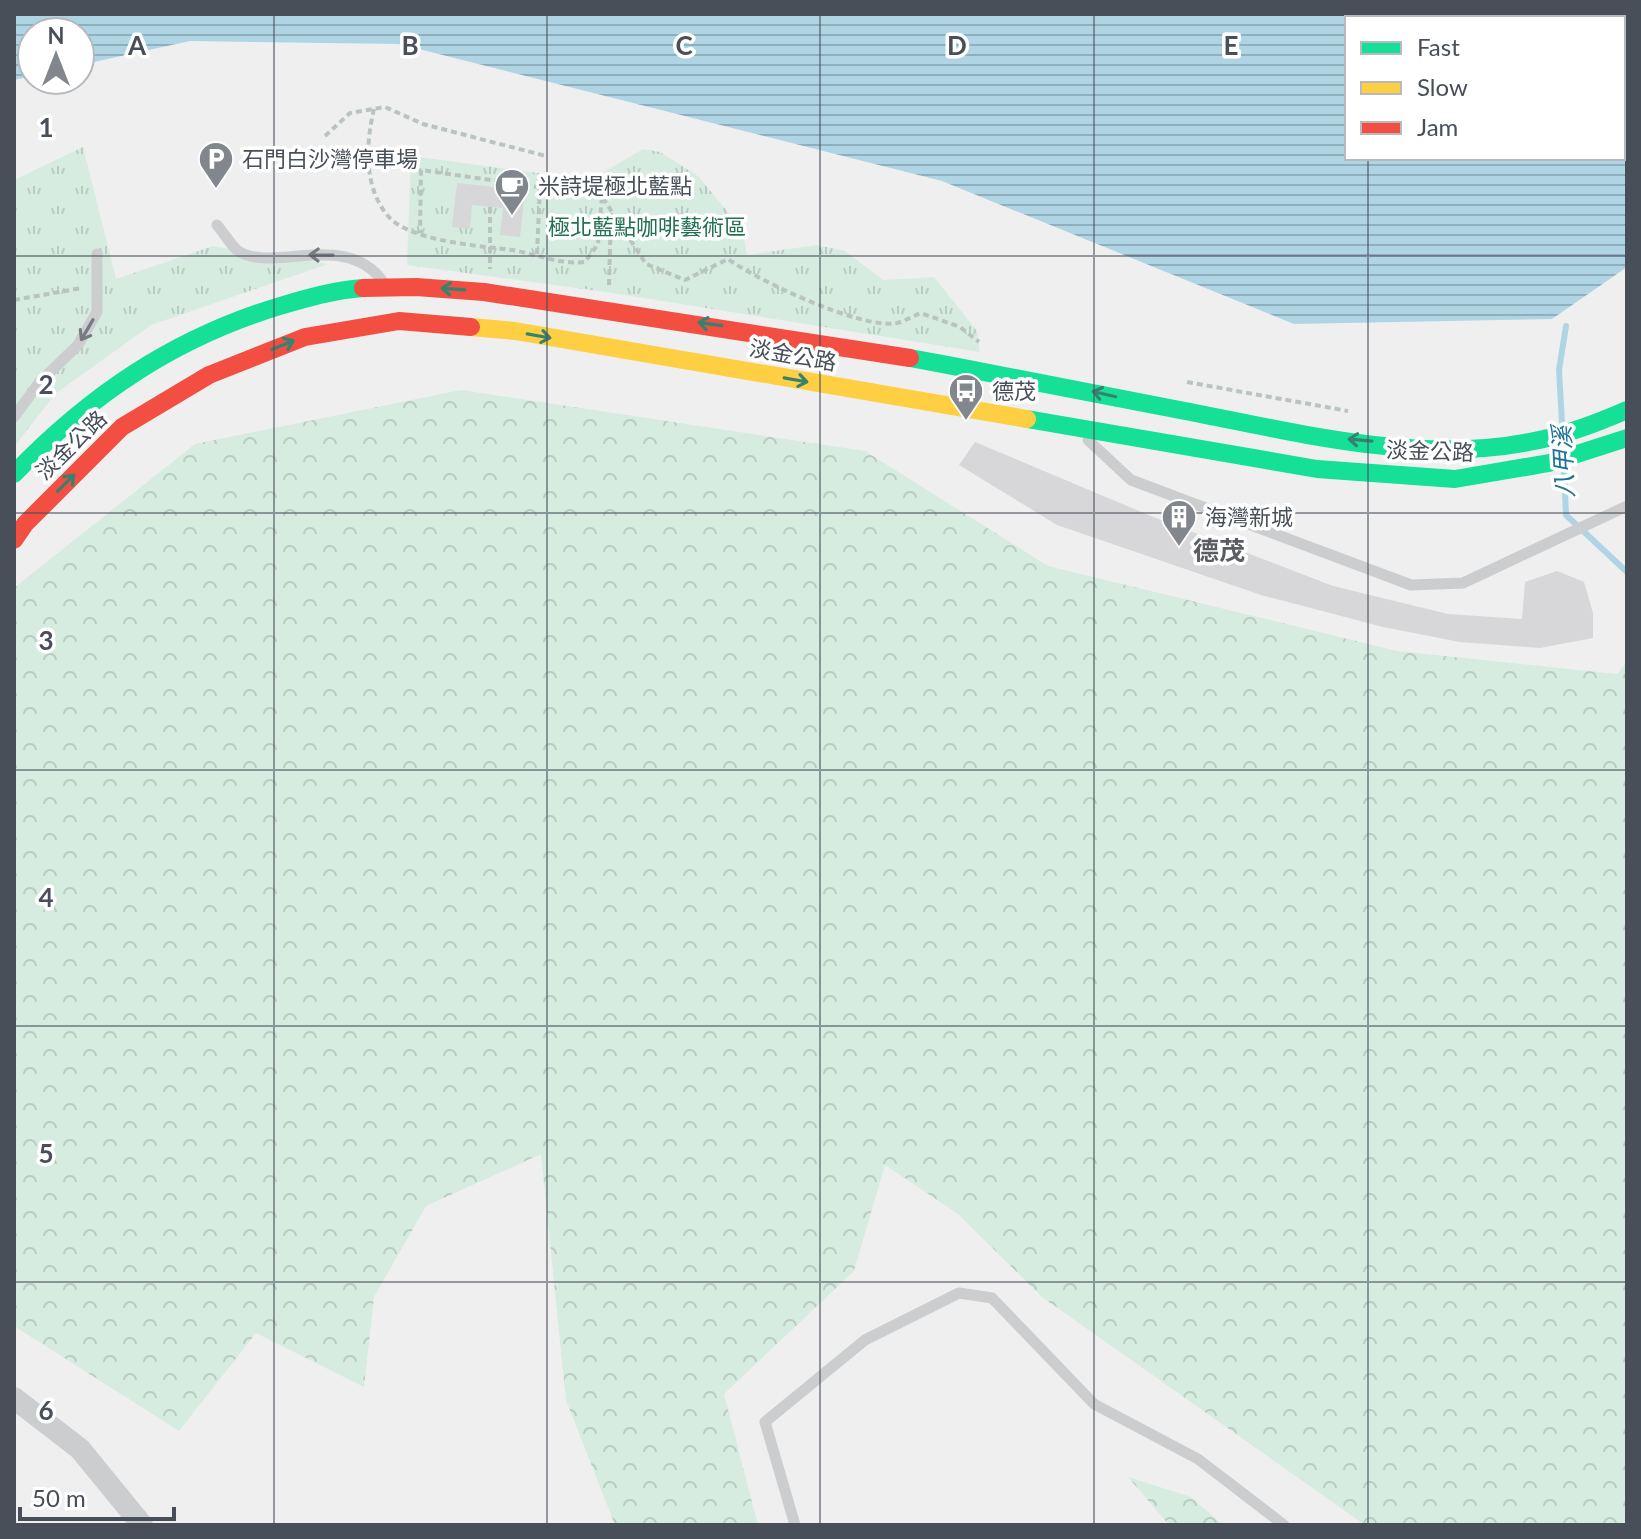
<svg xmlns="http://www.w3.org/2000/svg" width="1641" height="1539" font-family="Lato,'Noto Sans TC',sans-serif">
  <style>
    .grass { fill: url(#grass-tufts) }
    .forest { fill: url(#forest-crowns) }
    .water { fill: url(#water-rules); fill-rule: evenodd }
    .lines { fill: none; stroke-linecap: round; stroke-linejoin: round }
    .stream { stroke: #afd5e5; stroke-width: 6 }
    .building { fill: #d7d7d9 }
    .path { stroke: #b9c3c0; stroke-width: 4; stroke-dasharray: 6 4; stroke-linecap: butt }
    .lane { stroke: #cbcdcf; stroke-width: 11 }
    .street { stroke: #cbcdcf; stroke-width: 22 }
    .fast { stroke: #16e098; stroke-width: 18 }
    .slow { stroke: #ffcf43; stroke-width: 18 }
    .jam { stroke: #f24e42; stroke-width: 18 }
    .oneway { stroke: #767b82 }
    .oneway2 { stroke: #36826f }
    .grid { fill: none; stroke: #484f59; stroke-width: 2; stroke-opacity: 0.55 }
    .labels { text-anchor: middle; stroke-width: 7; stroke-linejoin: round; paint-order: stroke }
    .poi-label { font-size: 22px; fill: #484f59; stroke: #fff; text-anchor: start }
    .park-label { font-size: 22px; fill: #227150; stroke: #fff }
    .street-label { font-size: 22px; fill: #484f59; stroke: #fff }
    .water-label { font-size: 24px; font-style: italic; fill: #1d7397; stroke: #fff }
    .quarter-label { font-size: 26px; font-weight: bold; fill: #5b5d62; stroke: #fff }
    .grid-label { font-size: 26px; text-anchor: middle; font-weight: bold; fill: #484f59; stroke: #fff; stroke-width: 7; stroke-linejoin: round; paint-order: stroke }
  </style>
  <defs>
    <pattern id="grass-tufts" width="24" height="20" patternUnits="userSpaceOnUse" patternTransform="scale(2)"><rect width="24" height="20" fill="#d6ece0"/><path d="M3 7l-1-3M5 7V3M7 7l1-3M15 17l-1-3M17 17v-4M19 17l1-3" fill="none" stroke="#b9ccc2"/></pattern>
    <pattern id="forest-crowns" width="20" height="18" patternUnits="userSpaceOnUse" patternTransform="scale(2)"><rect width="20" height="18" fill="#d6ece0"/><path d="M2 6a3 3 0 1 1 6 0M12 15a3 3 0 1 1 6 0" fill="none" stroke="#b9ccc2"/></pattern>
    <pattern id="water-rules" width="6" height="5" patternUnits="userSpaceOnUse" patternTransform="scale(2)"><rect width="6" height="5" fill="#afd5e5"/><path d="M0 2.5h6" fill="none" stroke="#90afbd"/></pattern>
  </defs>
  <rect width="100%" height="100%" fill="#efefef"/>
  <g class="grass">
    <path d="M83 147 116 279 213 246 328 264 151 325 55 394 14 447V180Z"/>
    <path d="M643 149 660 152 698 176 742 229 747 255 817 245 845 251 883 280 934 277 977 331 980 352 606 292 407 265 411 156 590 180Z"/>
  </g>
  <g class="forest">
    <path d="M461 390 865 451 1048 566 1397 651 1617 674 1627 662V1525H1365L1042 1297 958 1214 885 1165 854 1271 724 1394 758 1525H615L566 1400 541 1154 426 1206 374 1297 364 1387 256 1333 179 1431 14 1326V588L195 444Z"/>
    <path d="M1128 1477 1191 1497 1223 1525H1169Z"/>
  </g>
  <path class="water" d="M14 14H1627V267L1552 319 1294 324 942 181 399 44 190 41 80 65V32H32V76L14 80ZM1347 18H1623V158H1347Z"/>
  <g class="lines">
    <g class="stream">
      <path d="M1562 423 1559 370 1566 326"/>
      <path d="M1564 470 1566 515 1627 572"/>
    </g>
  </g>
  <g class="building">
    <path d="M457 183 525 190 520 237 500 235 503 208 472 205 470 229 452 227Z"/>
    <path d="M975 442 1151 516 1333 586 1448 614 1522 619 1525 582 1557 571 1584 582 1593 613V638L1540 648 1460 642 1383 627 1261 595 1057 525 959 465Z"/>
  </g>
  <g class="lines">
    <g class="path">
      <path d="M374 109C366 142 363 187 388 216 409 241 480 246 512 250 536 254 561 265 585 262L598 244 602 196 421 170 420 233"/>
      <path d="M325 136 350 113 385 107 423 124 546 156"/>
      <path d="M603 198 646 264 685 280 728 259C757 280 862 330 897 323 905 321 913 316 921 313L960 327 979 342"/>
      <path d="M490 207V269"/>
      <path d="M537 254 540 187"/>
      <path d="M609 285 611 213"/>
      <path d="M14 300 82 288"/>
      <path d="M1187 382 1348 411"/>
    </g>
    <g class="lane">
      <path d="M217 225C224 233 230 244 237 250 269 275 347 228 384 283"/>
      <path d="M14 417 39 383 78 345 97 312V254"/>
      <path d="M1088 440 1131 480 1411 585 1463 583 1627 506"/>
      <path d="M795 1525 765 1422 865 1340 959 1293 992 1298 1094 1404 1198 1459 1284 1525"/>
    </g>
    <path class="street" d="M14 1398 80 1449 142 1525"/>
    <g class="fast">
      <path d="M910 358C1002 375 1094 393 1185 411 1295 432 1416 464 1529 442 1564 436 1595 424 1627 410"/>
      <path d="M1027 419 1317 469 1455 479 1549 463 1627 438"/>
      <path d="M14 474C90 395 174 338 280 306 307 298 334 290 363 288"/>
    </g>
    <path class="slow" d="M471 327 515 331 1027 419"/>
    <g class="jam">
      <path d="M363 288 416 287 484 292 910 358"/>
      <path d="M14 540 25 524 122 427 209 375 305 337 399 321 471 327"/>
    </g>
  </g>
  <defs><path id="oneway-shaft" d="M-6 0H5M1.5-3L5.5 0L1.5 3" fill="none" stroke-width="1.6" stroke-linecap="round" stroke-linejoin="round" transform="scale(2)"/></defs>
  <g class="oneway">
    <use href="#oneway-shaft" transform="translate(321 255) rotate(-179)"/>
    <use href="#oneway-shaft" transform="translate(87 330) rotate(120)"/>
  </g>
  <g class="oneway2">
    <use href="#oneway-shaft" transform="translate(453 289) rotate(-176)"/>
    <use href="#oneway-shaft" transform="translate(710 324) rotate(-172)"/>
    <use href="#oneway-shaft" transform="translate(539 336) rotate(10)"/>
    <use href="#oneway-shaft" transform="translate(283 345) rotate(-22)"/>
    <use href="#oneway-shaft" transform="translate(796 380) rotate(10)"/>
    <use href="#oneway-shaft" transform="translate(1104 394) rotate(-167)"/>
    <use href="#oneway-shaft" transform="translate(1360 440) rotate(-175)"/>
    <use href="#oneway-shaft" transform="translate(66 483) rotate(-45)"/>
  </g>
  <path class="grid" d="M274 14V1525M547 14V1525M820 14V1525M1094 14V1525M1368 14V18M1368 158V1525M14 256H1627M14 513H1627M14 770H1627M14 1026H1627M14 1282H1627"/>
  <defs>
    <symbol id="parking-pin" viewBox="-11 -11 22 30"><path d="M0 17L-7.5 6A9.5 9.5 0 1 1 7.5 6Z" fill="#82878e" stroke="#fff"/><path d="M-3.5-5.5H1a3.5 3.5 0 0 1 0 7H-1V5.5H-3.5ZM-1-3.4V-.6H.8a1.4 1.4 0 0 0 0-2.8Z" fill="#fff"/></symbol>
    <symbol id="cafe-pin" viewBox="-11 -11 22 30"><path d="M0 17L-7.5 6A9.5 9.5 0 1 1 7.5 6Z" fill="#82878e" stroke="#fff"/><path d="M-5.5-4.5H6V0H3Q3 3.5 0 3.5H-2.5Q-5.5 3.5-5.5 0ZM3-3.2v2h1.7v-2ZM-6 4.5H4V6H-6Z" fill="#fff"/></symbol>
    <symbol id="bus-pin" viewBox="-11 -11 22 30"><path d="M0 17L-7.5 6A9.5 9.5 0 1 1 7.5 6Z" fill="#82878e" stroke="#fff"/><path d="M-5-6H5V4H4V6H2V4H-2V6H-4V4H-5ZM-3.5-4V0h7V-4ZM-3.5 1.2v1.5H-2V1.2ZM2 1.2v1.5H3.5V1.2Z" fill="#fff"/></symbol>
    <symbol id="building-pin" viewBox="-11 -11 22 30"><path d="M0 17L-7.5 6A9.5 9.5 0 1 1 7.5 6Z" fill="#82878e" stroke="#fff"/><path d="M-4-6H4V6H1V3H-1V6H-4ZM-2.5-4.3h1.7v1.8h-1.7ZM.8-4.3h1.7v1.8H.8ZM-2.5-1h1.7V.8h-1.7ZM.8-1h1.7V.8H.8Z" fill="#fff"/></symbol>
  </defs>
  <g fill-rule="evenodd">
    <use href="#parking-pin" x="196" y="139" width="40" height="54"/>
    <use href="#cafe-pin" x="492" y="166" width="40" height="54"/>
    <use href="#bus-pin" x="946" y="371" width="40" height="54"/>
    <use href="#building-pin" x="1159" y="497" width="40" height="54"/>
  </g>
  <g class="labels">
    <g class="poi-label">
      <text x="242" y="167">石門白沙灣停車場</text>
      <text x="538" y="194">米詩堤極北藍點</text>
      <text x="992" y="399">德茂</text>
      <text x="1205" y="525">海灣新城</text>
    </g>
    <g class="park-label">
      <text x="647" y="235">極北藍點咖啡藝術區</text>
    </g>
    <g class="street-label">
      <text transform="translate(793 355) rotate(10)" y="8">淡金公路</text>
      <text transform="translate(71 445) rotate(-44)" y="8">淡金公路</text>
      <text transform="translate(1430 451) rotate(2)" y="8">淡金公路</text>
    </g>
    <g class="water-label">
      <text transform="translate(1564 462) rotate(-93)" y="8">八甲溪</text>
    </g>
    <g class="quarter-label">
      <text x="1219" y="560">德茂</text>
    </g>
  </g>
  <g class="grid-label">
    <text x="137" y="55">A</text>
    <text x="410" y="55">B</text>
    <text x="684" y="55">C</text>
    <text x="957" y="55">D</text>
    <text x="1231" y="55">E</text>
    <text x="46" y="137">1</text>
    <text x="46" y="394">2</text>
    <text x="46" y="650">3</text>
    <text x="46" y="907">4</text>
    <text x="46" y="1163">5</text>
    <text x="46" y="1420">6</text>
  </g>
  <rect width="1641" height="1539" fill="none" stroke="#484f59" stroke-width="32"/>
  <rect x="1345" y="16" width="280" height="144" fill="#ffffff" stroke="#b6b9bd" stroke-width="2"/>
  <rect x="1361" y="42" width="40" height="12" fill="#16e098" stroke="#b6b9bd" stroke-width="2"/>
  <text x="1417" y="56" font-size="24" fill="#484f59">Fast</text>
  <rect x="1361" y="82" width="40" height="12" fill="#ffcf43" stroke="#b6b9bd" stroke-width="2"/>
  <text x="1417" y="96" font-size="24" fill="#484f59">Slow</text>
  <rect x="1361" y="122" width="40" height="12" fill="#f24e42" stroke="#b6b9bd" stroke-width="2"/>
  <text x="1417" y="136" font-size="24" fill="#484f59">Jam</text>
  <g transform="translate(56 56)"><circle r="38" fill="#ffffff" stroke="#b6b9bd" stroke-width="2"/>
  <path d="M0-6L14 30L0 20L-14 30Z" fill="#82878e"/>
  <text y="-12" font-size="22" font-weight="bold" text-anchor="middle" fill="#484f59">N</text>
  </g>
  <path d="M20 1507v12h154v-12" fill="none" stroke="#484f59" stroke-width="4"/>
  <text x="32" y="1507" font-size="24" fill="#484f59" stroke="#ffffff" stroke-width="6" paint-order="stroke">50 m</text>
</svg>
